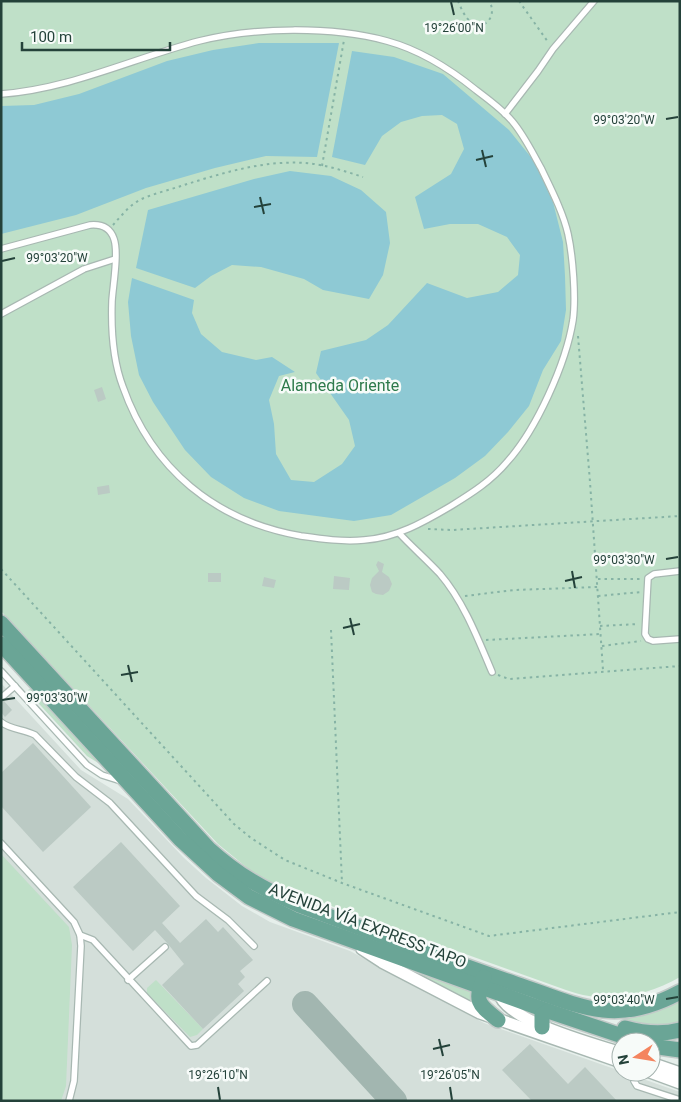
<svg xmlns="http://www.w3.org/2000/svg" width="681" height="1102" font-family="Roboto,sans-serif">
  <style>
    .built { fill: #d4dfda }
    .green { fill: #bfe0c8 }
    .water { fill: #8ec9d4 }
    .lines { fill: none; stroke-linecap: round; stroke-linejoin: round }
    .taxiway { stroke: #a2b6b0; stroke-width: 26 }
    .building { fill: #bbcac4 }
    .service-casing { stroke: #a8b8b2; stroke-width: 8 }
    .minor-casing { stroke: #a8b8b2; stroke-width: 14 }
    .primary-casing { stroke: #c2cac8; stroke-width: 18 }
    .path { stroke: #86b3a5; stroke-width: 2; stroke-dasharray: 2.5 4; stroke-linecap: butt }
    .service { stroke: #fff; stroke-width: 5.5 }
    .minor { stroke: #fff; stroke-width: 11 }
    .primary { stroke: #6aa596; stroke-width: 15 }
    .ticks { fill: none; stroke: #24423a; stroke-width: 2 }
    .labels { text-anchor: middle; stroke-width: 5; stroke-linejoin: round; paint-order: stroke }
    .park-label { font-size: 16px; fill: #2d7a4b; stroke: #f7fbf9 }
    .street-label { font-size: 16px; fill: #24423a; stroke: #f7fbf9 }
    .ticks-label { font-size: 12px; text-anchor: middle; fill: #24423a; stroke: #f7fbf9; stroke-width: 5; stroke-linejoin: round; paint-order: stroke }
  </style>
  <rect width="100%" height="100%" fill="#e6efeb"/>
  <path class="built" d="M1 683 81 770 128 799 183 857 206 878 242 906 270 922 350 951 484 1023 680 1092V1101H1Z"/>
  <g class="green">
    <path d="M1 1H680V977C653 993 620 1001 589 996 581 995 573 992 566 990L284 889 251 871 218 844 1 611Z"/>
    <path d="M30 689 46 700 103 766 87 756 30 694 28 690Z"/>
    <path d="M1 854 69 927 72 945 66 1086 61 1101H1Z"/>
    <path d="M415 971 472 988 474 1005 416 975Z"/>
    <path d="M156 980 203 1029 197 1035 190 1037 147 993V988Z"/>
    <path d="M680 1001V1025L664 1028 623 1021 625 1018 655 1011Z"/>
  </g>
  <g class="water">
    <path d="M259 43H339L317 157 266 156 215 168 146 188 76 215 1 234V106L34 105 79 94 167 61 213 50Z"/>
    <path d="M352 51 394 57 443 74 509 130 534 161 553 202 563 242 565 276 566 310 561 341 543 370 529 406 508 432 485 456 455 478 391 515 354 521 279 511 244 498 211 477 185 450 153 402 139 375 131 336 128 302 132 278 194 300 192 313 201 334 222 352 256 360 272 357 295 372 279 376 269 400 274 424 276 454 291 480 314 482 342 464 355 446 349 420 316 373 321 351 366 340 388 325 427 283 467 298 498 292 518 275 520 255 507 237 478 224H450L424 229 415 197 451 174 464 149 457 124 442 115 422 116 401 122 382 136 365 165 332 157Z"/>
    <path d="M290 171 331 176 361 190 386 212 390 243 383 275 369 299 323 290 304 279 261 267 232 265 211 276 195 288 136 268 148 210 254 179Z"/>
  </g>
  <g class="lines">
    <path class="taxiway" d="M305 1004 394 1101"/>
  </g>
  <g class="building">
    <path d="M102 387 106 399 98 402 94 390Z"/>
    <path d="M109 485 110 493 98 495 97 487Z"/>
    <path d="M378 561 384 564 382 572 389 577 392 584 389 591 383 595 376 594 372 592 370 585 372 578 379 571 376 565Z"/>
    <rect x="208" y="573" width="13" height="9"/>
    <path d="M334 576 350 578 349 590 333 589Z"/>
    <path d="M264 577 276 580 274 588 262 586Z"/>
    <path d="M4 701 12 710 5 717 1 712V703Z"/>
    <path d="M33 743 91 807 43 852 1 806V773Z"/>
    <path d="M121 842 180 906 162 923 180 943 206 919 218 932 223 927 253 960 240 971 245 977 238 984 244 991 203 1029 162 985 184 964 168 944 155 930 133 951 73 887Z"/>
    <path d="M530 1044 568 1084 585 1067 617 1101H532L502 1070Z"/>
  </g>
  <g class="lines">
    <defs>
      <g id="service">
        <path d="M1 94C70 89 134 58 199 41 255 27 331 26 387 41 420 50 450 69 476 90 489 100 502 109 512 121 524 135 532 152 541 168 551 189 563 212 568 234 573 257 576 298 573 320 566 364 536 430 507 462 491 481 472 493 451 506 424 522 396 538 364 540 343 542 322 539 301 536 215 521 152 469 123 387 113 361 111 329 112 301 113 285 119 253 114 239 110 227 101 224 90 225L1 249"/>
        <path d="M505 114 538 71 553 49 594 1"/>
        <path d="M1 314 84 269 115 259"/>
        <path d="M399 533C412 547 427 560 440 574 464 602 478 639 492 672"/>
        <path d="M680 571 654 574 648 578 645 634 648 639 653 641 680 639"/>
        <path d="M1 671 87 765 102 775 121 781"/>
        <path d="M1 698 15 686"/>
        <path d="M1 722C11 730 24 729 35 735L76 777 110 803 196 896 228 920 254 946"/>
        <path d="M1 843 74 922 80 935 81 946 74 1081 69 1101"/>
        <path d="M80 935 93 940 191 1046 197 1045 267 981"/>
        <path d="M128 980 165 947"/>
        <path d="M637 1072 634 1081 637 1086 680 1100"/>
      </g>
      <g id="minor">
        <path d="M362 949 382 962 480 1013 621 1062"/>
        <path d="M499 992C504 1021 594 1044 621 1053"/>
        <path d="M651 1063 680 1073"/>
        <path d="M650 1072 680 1083"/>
      </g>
      <g id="primary">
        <path d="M1 623 209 849C238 875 263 889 299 905 371 932 443 959 516 984 544 993 574 1007 603 1010 630 1013 656 1005 680 992"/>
        <path d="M1 644 180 839 218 874 249 897 293 919 548 1011 640 1042"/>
        <path d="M484 977C474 1002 478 1004 498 1020"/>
        <path d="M542 1027V1015L548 1011"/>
        <path d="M625 1028C643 1033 661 1035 680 1030"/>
        <path d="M651 1046 680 1050"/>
      </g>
    </defs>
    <use href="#service" class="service-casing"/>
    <use href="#minor" class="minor-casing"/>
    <use href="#primary" class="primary-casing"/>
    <g class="path">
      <path d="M458 1C461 8 465 18 471 22 485 32 498 15 489 1"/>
      <path d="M519 1 548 42"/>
      <path d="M322 166 344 40"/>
      <path d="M113 225C122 215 131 203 144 198 156 193 169 190 181 186 219 174 263 160 304 163 324 164 344 171 363 177"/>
      <path d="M578 336 590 482 603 670"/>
      <path d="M428 529 452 530 680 516"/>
      <path d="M1 569 234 824 251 838 285 860 342 883 489 936 680 912"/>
      <path d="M598 579H640"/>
      <path d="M465 596 514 590 598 587"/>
      <path d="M598 596 641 592"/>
      <path d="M600 626 638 624"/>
      <path d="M331 630 342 883"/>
      <path d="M486 640 601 634"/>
      <path d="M602 646 641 641"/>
      <path d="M498 675 509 679 680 666"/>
    </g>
    <use href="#service" class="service"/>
    <use href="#minor" class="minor"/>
    <use href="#primary" class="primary"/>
  </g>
  <path class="ticks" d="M451 2 454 15M666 119 678 117M482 150 486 167M476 160 493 156M260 197 264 214M254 207 271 204M2 261 15 258M666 559 678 557M572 571 575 588M565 581 582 577M350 618 354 635M343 628 360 624M128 665 132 682M121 675 138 672M2 700 15 698M666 999 678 997M439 1039 443 1056M433 1049 450 1045M218 1087 220 1100M450 1087 452 1100"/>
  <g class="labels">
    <g class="park-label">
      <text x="340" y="391">Alameda Oriente</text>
    </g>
    <g class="street-label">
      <text transform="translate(368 925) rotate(21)" y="6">AVENIDA VÍA EXPRESS TAPO</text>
    </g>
  </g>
  <g class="ticks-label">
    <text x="454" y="32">19°26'00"N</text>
    <text x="624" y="124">99°03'20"W</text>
    <text x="57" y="262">99°03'20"W</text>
    <text x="624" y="564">99°03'30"W</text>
    <text x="57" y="702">99°03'30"W</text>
    <text x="624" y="1004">99°03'40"W</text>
    <text x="218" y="1079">19°26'10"N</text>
    <text x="450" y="1079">19°26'05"N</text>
  </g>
  <rect width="681" height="1102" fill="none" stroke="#24423a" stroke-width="5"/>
  <g transform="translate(636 1057) rotate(258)"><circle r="24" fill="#f7fbf9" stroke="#a3b1ad"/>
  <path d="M0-4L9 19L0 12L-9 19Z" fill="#f4845f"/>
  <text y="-8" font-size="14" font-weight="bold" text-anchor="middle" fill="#24423a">N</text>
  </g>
  <path d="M22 42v8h148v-8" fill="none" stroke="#24423a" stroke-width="2.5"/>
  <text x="30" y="42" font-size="15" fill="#24423a" stroke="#f7fbf9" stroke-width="4" paint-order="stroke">100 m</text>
</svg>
